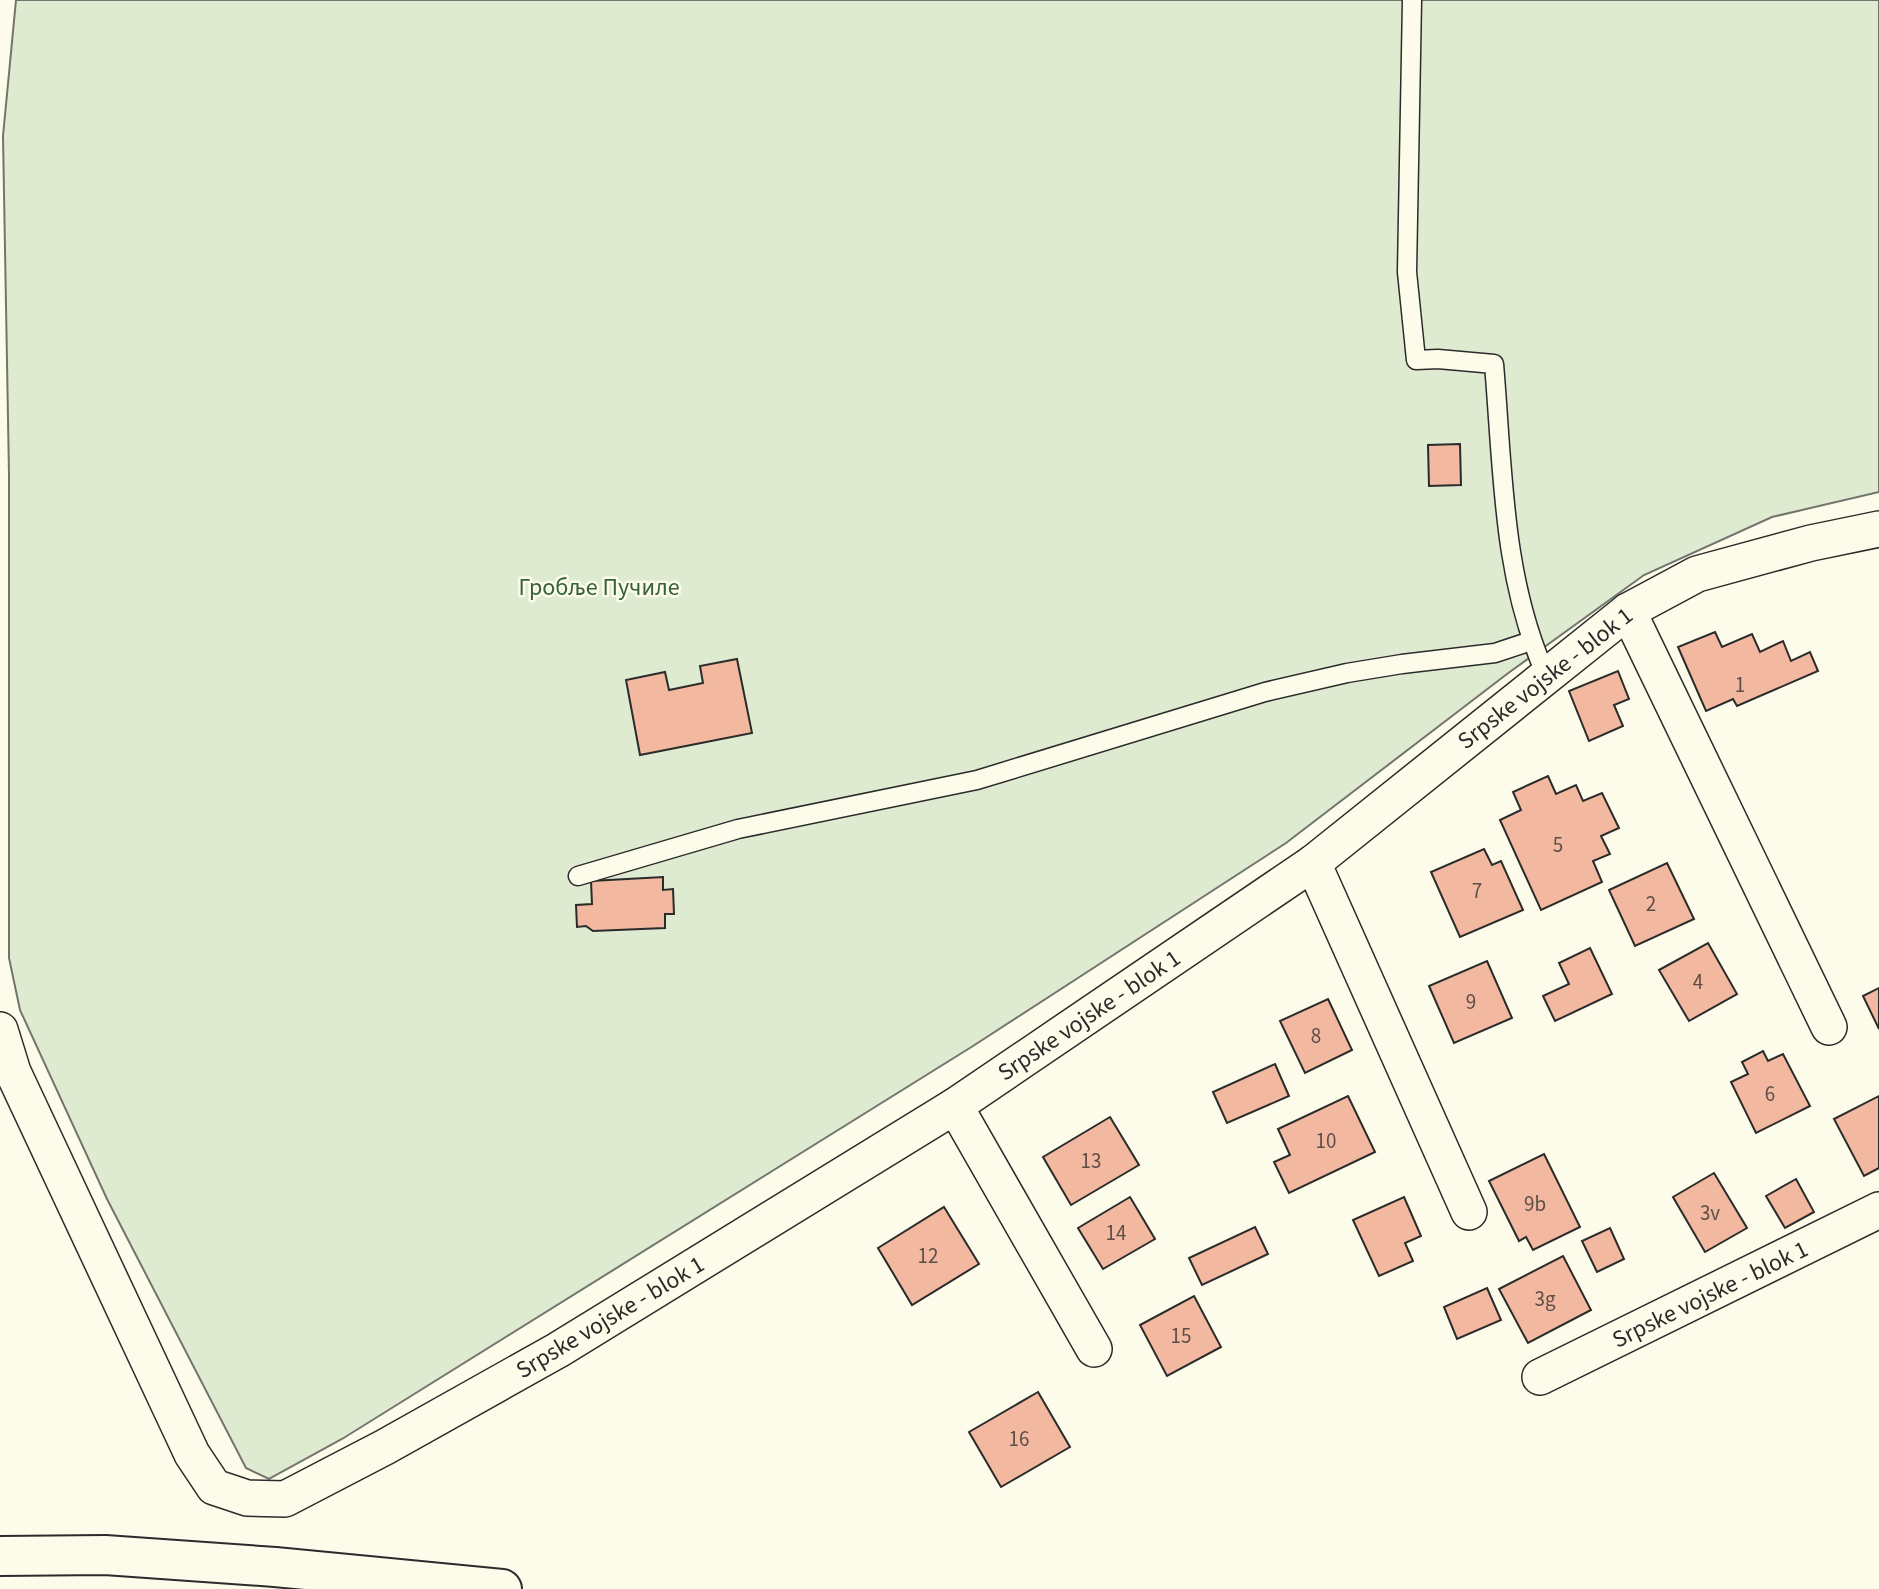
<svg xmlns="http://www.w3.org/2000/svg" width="1879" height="1589" font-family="'Source Sans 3',sans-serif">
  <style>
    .green { fill: #deebd1; stroke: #74746e; stroke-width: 2 }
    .building { fill: #f2b8a0; stroke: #2b2b2b; stroke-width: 2 }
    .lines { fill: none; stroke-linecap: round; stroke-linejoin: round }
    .lane-casing { stroke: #2b2b2b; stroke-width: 21 }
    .street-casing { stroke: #2b2b2b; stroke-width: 38 }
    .primary-casing { stroke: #2b2b2b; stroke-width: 42 }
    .lane { stroke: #fdfbea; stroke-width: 18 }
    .street { stroke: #fdfbea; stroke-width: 35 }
    .primary { stroke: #fdfbea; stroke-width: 38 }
    .labels { text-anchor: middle; stroke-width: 5; stroke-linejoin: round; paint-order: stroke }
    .number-label { font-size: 21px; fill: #5d4e48 }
    .park-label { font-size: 24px; fill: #34623c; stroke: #fdfbea }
    .street-label { font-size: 24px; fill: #2b2b2b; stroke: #fdfbea }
  </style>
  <rect width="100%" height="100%" fill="#fdfbea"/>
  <path class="green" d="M16 0H1879V492L1772 517 1644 575 1507 674 1286 843 973 1046 342 1439 269 1479 246 1468 107 1199 20 1010 9 958V475L3 136Z"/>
  <g class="building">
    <path d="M1460 444 1461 485 1429 486 1428 445Z"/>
    <path d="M1715 632 1722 647 1752 634 1760 652 1783 641 1791 661 1810 652 1818 671 1737 706 1733 699 1706 711 1678 647Z"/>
    <path d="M737 659 752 733 640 755 626 680 665 672 669 690 703 683 700 666Z"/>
    <path d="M1618 671 1629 699 1614 705 1623 726 1589 741 1569 691Z"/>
    <path d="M1548 776 1556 794 1576 785 1583 801 1602 793 1619 828 1601 836 1610 854 1593 861 1602 882 1541 910 1500 820 1521 810 1513 792Z"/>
    <path d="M1484 849 1492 865 1501 861 1523 910 1460 937 1431 872Z"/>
    <path d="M1667 863 1694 919 1635 946 1609 890Z"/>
    <path d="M663 877V890L673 889 674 914H665V928L593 931 586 926 577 927 576 905 592 904 591 881Z"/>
    <path d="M1708 943 1737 994 1689 1021 1659 970Z"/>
    <path d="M1590 948 1612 994 1555 1021 1543 996 1569 984 1559 963Z"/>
    <path d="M1487 961 1512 1018 1454 1043 1429 986Z"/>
    <path d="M1879 988V1029L1863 996Z"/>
    <path d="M1328 999 1352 1050 1305 1073 1280 1021Z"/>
    <path d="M1763 1051 1768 1061 1783 1054 1810 1106 1756 1133 1731 1082 1748 1074 1742 1062Z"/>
    <path d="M1275 1064 1289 1096 1227 1123 1213 1092Z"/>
    <path d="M1348 1096 1375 1152 1289 1193 1274 1162 1290 1155 1278 1129Z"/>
    <path d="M1879 1096V1168L1864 1176 1834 1119Z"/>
    <path d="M1110 1117 1139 1165 1071 1205 1043 1157Z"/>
    <path d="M1544 1154 1580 1227 1533 1250 1526 1237 1519 1241 1489 1181Z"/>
    <path d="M1714 1173 1747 1228 1705 1252 1673 1197Z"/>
    <path d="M1796 1179 1814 1212 1785 1228 1766 1196Z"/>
    <path d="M1130 1197 1155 1239 1103 1269 1078 1228Z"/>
    <path d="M1404 1197 1421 1236 1405 1243 1413 1261 1379 1276 1353 1220Z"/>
    <path d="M944 1207 979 1264 912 1305 878 1248Z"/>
    <path d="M1255 1227 1268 1254 1202 1285 1189 1258Z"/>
    <path d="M1610 1228 1624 1259 1597 1272 1582 1241Z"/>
    <path d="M1563 1256 1591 1310 1528 1343 1499 1289Z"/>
    <path d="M1487 1288 1501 1320 1457 1339 1444 1307Z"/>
    <path d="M1194 1296 1221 1347 1167 1376 1140 1325Z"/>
    <path d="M1038 1392 1070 1447 1001 1487 969 1432Z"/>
  </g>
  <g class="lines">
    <defs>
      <g id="lane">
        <path d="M1412 0 1407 272 1416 360 1438 359 1494 364C1503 469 1502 578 1546 675"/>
        <path d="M578 876 738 829 977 780 1265 692 1347 673 1402 664 1495 653 1531 641"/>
      </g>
      <g id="street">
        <path d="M1628 611 1829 1027"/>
        <path d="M1313 863 1469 1212"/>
        <path d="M0 1030 13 1072 192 1454 214 1487 247 1498 285 1499 385 1447 558 1350 955 1106 1313 863 1628 611 1697 574 1811 543 1879 529"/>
        <path d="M955 1106 1094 1349"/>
        <path d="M1540 1377 1879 1210"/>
      </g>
      <path id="primary" d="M0 1556 105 1555 275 1567 502 1589"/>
    </defs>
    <use href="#lane" class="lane-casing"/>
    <use href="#street" class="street-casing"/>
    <use href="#primary" class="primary-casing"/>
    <use href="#lane" class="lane"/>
    <use href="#street" class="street"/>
    <use href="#primary" class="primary"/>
  </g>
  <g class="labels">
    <g class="number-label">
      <text x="1740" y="692">1</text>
      <text x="1558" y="852">5</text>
      <text x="1477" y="898">7</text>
      <text x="1651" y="911">2</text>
      <text x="1698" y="989">4</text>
      <text x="1471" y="1009">9</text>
      <text x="1316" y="1043">8</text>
      <text x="1770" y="1101">6</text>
      <text x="1326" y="1148">10</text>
      <text x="1091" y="1168">13</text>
      <text x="1535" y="1211">9b</text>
      <text x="1710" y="1220">3v</text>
      <text x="1116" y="1240">14</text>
      <text x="928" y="1263">12</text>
      <text x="1545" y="1306">3g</text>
      <text x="1181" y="1343">15</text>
      <text x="1019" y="1446">16</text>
    </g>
    <g class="park-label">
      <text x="599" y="595">Гробље Пучиле</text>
    </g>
    <g class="street-label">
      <text transform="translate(1545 678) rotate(-38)" y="8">Srpske vojske - blok 1</text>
      <text transform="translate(1089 1015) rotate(-34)" y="8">Srpske vojske - blok 1</text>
      <text transform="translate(1710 1294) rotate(-26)" y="8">Srpske vojske - blok 1</text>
      <text transform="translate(610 1317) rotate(-31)" y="8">Srpske vojske - blok 1</text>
    </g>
  </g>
</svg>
